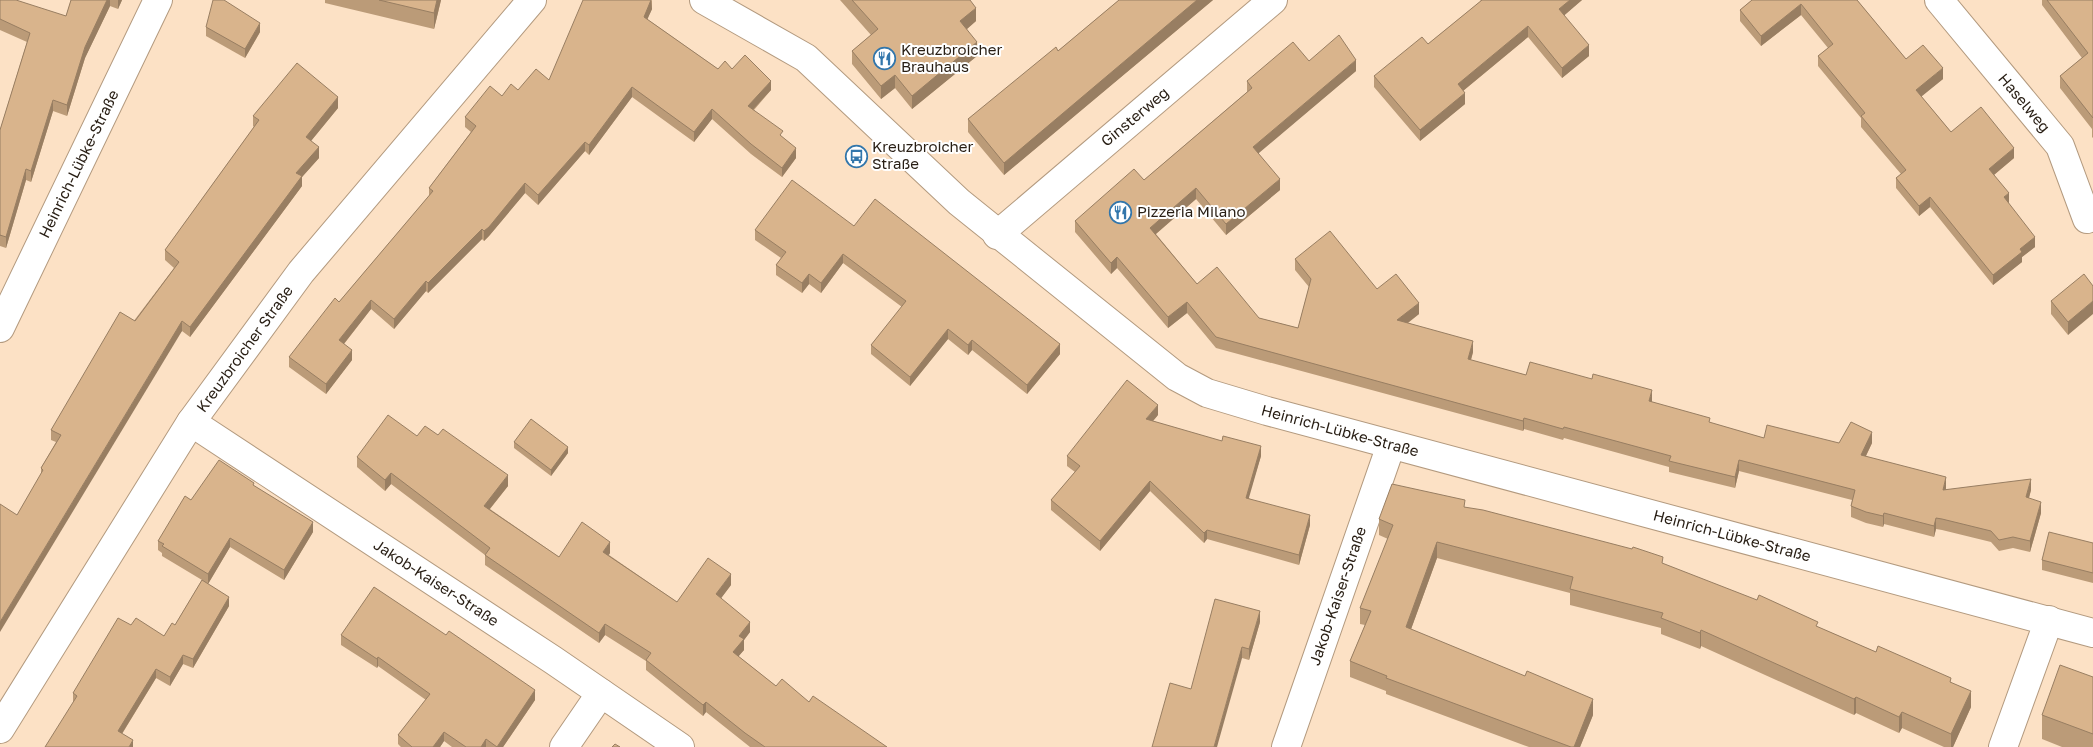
<svg xmlns="http://www.w3.org/2000/svg" width="2093" height="747" font-family="'Golos Text',sans-serif">
  <style>
    .lines { fill: none; stroke-linecap: round; stroke-linejoin: round }
    .minor-casing { stroke: #b39a7f; stroke-width: 30 }
    .minor { stroke: #fff; stroke-width: 28 }
    .wall { fill: #bb9b78 }
    .shaded-wall { fill: #987e62 }
    .building { fill: #d9b48c; stroke: #987e62 }
    .labels { text-anchor: middle; stroke-width: 4; stroke-linejoin: round; paint-order: stroke }
    .poi-label { font-size: 15px; fill: #281e14; stroke: #fff; text-anchor: start }
    .street-label { font-size: 15px; fill: #281e14; stroke: #fff }
  </style>
  <rect width="100%" height="100%" fill="#fce1c5"/>
  <g class="lines">
    <defs>
      <g id="minor">
        <path d="M704 0 806 58 959 202 1177 377 1207 393 1267 411 2093 633"/>
        <path d="M1939 0 2060 146 2087 219"/>
        <path d="M997 235 1273 0"/>
        <path d="M0 328 158 0"/>
        <path d="M191 422 553 660 680 747"/>
        <path d="M0 729 191 422 301 272 532 0"/>
        <path d="M564 747 601 693"/>
        <path d="M1286 747 1391 445"/>
        <path d="M2003 747 2049 620"/>
      </g>
    </defs>
    <use href="#minor" class="minor-casing"/>
    <use href="#minor" class="minor"/>
  </g>
  <g class="wall">
    <path d="M0 0 66 16 71 0H122L118 9 110 6 85 58 67 116 53 111 31 182 26 180 6 248 0 246V247V130L27 42 0 30Z"/>
    <path d="M325 0H441L434 29 325 3Z"/>
    <path d="M652 0V9L647 19 718 69H732L771 90 754 110 783 138 796 158 782 177 751 154 712 119 694 142 632 97 589 155 585 151 538 205 525 193 489 236 484 241 482 239 428 293 426 291 394 329 371 309 344 344 352 360 326 394 289 367V357L339 302 429 196V188L471 132 465 127V117L502 96 549 80Z"/>
    <path d="M840 0H970L976 21 967 29 977 56 912 109 895 88 881 99 852 64V51L871 35Z"/>
    <path d="M1119 0H1213L1004 175 968 132V119L1058 51Z"/>
    <path d="M1480 0H1582L1564 15 1589 56 1562 78 1528 37 1463 91 1465 104 1420 141 1374 87V76L1428 44 1481 1Z"/>
    <path d="M1752 0H1857L1906 59 1943 79 1921 96 1951 132 2014 158 1994 175 2009 203H2008L2035 247 2022 257V262L1993 285 1930 207 1919 216 1896 188V178L1901 174 1861 127V118L1818 66V56L1828 48 1801 15 1761 46 1740 21V10Z"/>
    <path d="M2042 0H2093V138L2092 137V129L2060 88V76L2082 58 2042 5Z"/>
    <path d="M206 27 260 32 245 58 206 36Z"/>
    <path d="M1309 61 1356 71 1258 153 1280 190 1226 235 1196 199 1156 234 1197 284 1259 318 1298 328 1309 287 1295 270V259L1377 289 1419 314 1408 323 1473 352 1471 360 1526 375 1652 401V402L1710 423 1764 438 1839 443H1872L1866 456 1946 488V490H2031L2029 498 2041 513 2030 552 2013 548 1999 551 1991 542 1942 530 1936 529 1934 537 1884 524 1883 527 1866 523 1851 517V506L1852 500 1739 471 1735 488 1669 472V467L1564 438 1563 440 1524 429 1523 431 1216 348 1187 313 1168 328 1117 268 1111 274 1075 232V221L1144 180 1247 92V81Z"/>
    <path d="M338 108 311 141 319 158 302 177V186L190 337 182 331 17 515 41 475V468L56 442 51 440V430L174 268 165 260V250L254 127 253 126V116Z"/>
    <path d="M854 226 1060 354 1027 394 972 350 968 355 948 339 910 386 871 354V345L902 307 843 263 821 293 809 284 802 293 776 275V265L781 258 755 240V230Z"/>
    <path d="M2093 286 2068 335 2051 314V301Z"/>
    <path d="M1158 415 1153 421 1261 456 1248 498 1310 525 1299 565 1207 539 1204 543 1150 491 1100 551 1051 510V500L1075 472 1067 466V456Z"/>
    <path d="M438 435 508 486 490 509 559 557 610 553 609 555 677 602 731 585 721 598 750 632 744 640V650L738 656 776 686 809 702 887 747H750L706 712 703 716 646 670V661L605 635 599 643 485 565V555L391 484 385 491 357 467V457L417 436Z"/>
    <path d="M514 442 568 453 551 476 514 448Z"/>
    <path d="M254 486 313 532 284 580 230 547 208 584 229 606 193 668 183 664 170 686 156 678 122 734 133 747 73 702V693L131 625 164 636 175 625 202 580 162 556V553L158 550V541L191 500Z"/>
    <path d="M1465 507 1663 564 1818 627 1876 652 1951 682 1971 707 1953 747H1944L1902 728 1899 733 1856 713 1854 715 1701 646 1700 649 1661 634V628L1570 605V593L1437 558 1411 629 1593 715 1580 747H1529L1386 694V691L1350 677V661L1365 625 1360 624V608L1388 539 1379 535V519Z"/>
    <path d="M2093 543V583L2042 570V560Z"/>
    <path d="M1260 622 1249 660 1242 658 1191 689Z"/>
    <path d="M341 635 535 700 503 747H452L444 741 440 747H401L398 744V735L426 700 378 666 377 668 341 645Z"/>
    <path d="M2093 677V747H2062L2042 739V715Z"/>
  </g>
  <g class="shaded-wall">
    <path d="M107 0H110V6L85 58 67 116V105L85 47Z"/>
    <path d="M118 0H122L118 9Z"/>
    <path d="M437 0H441L434 29V13Z"/>
    <path d="M651 0 652 9 644 27V17Z"/>
    <path d="M1197 0H1213L1004 175V163Z"/>
    <path d="M1570 0H1582L1559 20V9Z"/>
    <path d="M1801 4V15L1761 46V36Z"/>
    <path d="M976 8V21L960 35V21Z"/>
    <path d="M260 23V32L245 58V49Z"/>
    <path d="M1528 26V37L1458 95V84Z"/>
    <path d="M977 42V56L912 109V96Z"/>
    <path d="M1589 45V56L1562 78V68Z"/>
    <path d="M1356 60V71L1253 158V147Z"/>
    <path d="M1943 68V79L1916 101V90Z"/>
    <path d="M895 75V88L881 99V86Z"/>
    <path d="M771 81V90L748 115V106Z"/>
    <path d="M632 87V97L589 155V145Z"/>
    <path d="M1465 93V104L1420 141V130Z"/>
    <path d="M338 97V108L306 147V137Z"/>
    <path d="M53 100V111L31 182V171Z"/>
    <path d="M712 109V119L694 142V132Z"/>
    <path d="M585 142V151L538 205V195Z"/>
    <path d="M319 147V158L302 177V186L190 337V327L296 173Z"/>
    <path d="M796 148V158L782 177V168Z"/>
    <path d="M2014 148V158L1989 179V169Z"/>
    <path d="M26 169V180L6 248V237Z"/>
    <path d="M1280 179V190L1226 235V224Z"/>
    <path d="M525 183V193L489 236 484 241V231Z"/>
    <path d="M1196 188V199L1150 239V228Z"/>
    <path d="M2009 193V203L2004 208V197Z"/>
    <path d="M1930 197V207L1919 216V206Z"/>
    <path d="M482 229V239L428 293V283Z"/>
    <path d="M2035 237V247L2022 257V262L1993 285V275L2020 249Z"/>
    <path d="M843 254V263L821 293V283Z"/>
    <path d="M1117 257V268L1111 274V263Z"/>
    <path d="M809 274V284L802 293V283Z"/>
    <path d="M426 281V291L394 329V319Z"/>
    <path d="M371 300V309L339 350V340Z"/>
    <path d="M2093 301V314L2068 335V322Z"/>
    <path d="M1187 302V313L1168 328V317Z"/>
    <path d="M1419 303V314L1397 331V320Z"/>
    <path d="M182 321V331L0 632V622Z"/>
    <path d="M948 329V339L910 386V377Z"/>
    <path d="M972 340V350L968 355V345Z"/>
    <path d="M1473 341V352L1468 370V359Z"/>
    <path d="M1060 344V354L1027 394V385Z"/>
    <path d="M352 350V360L326 394V384Z"/>
    <path d="M1652 390V401L1649 412V401Z"/>
    <path d="M1158 405V415L1146 429V419Z"/>
    <path d="M1524 418V429L1523 431V421Z"/>
    <path d="M1872 432V443L1861 466V455Z"/>
    <path d="M1261 446V456L1246 508V498Z"/>
    <path d="M568 447V453L551 476V470Z"/>
    <path d="M1739 460V471L1735 488V477Z"/>
    <path d="M391 473V484L385 491V480Z"/>
    <path d="M508 475V486L484 516V506Z"/>
    <path d="M1946 477V488L1943 501V490Z"/>
    <path d="M2031 479V490L2026 508V497Z"/>
    <path d="M1150 481V491L1100 551V541Z"/>
    <path d="M2041 502V513L2030 552V541Z"/>
    <path d="M1884 513V524L1883 527V516Z"/>
    <path d="M1310 515V525L1299 565V555Z"/>
    <path d="M1936 518V529L1934 537V526Z"/>
    <path d="M313 522V532L284 580V570Z"/>
    <path d="M1207 530V539L1204 543V533Z"/>
    <path d="M230 538V547L208 584V574Z"/>
    <path d="M610 542V553L603 562V552Z"/>
    <path d="M1437 542V558L1406 643V627Z"/>
    <path d="M731 574V585L716 605V594Z"/>
    <path d="M229 597V606L193 668V659Z"/>
    <path d="M1260 611V622L1249 660V649Z"/>
    <path d="M750 622V632L744 640V650L733 663V652L739 636Z"/>
    <path d="M605 624V635L599 643V633Z"/>
    <path d="M1701 630V646L1700 649V633Z"/>
    <path d="M1242 647V658L1217 747H1214Z"/>
    <path d="M183 655V664L170 686V677Z"/>
    <path d="M378 657V666L377 668V659Z"/>
    <path d="M156 669V678L118 740V731Z"/>
    <path d="M535 690V700L503 747H497Z"/>
    <path d="M1971 691V707L1953 747H1951V734Z"/>
    <path d="M1856 697V713L1854 715V699Z"/>
    <path d="M1593 699V715L1580 747H1574Z"/>
    <path d="M706 702V712L703 716V705Z"/>
    <path d="M1902 712V728L1899 733V717Z"/>
    <path d="M444 732V741L440 747H433Z"/>
    <path d="M486 739V747H481Z"/>
    <path d="M133 740V747H129Z"/>
  </g>
  <g class="building">
    <path d="M0 0H16L66 16 71 0H107L85 47 67 105 53 100 31 171 26 169 6 237 0 235V236V130L30 33 0 19Z"/>
    <path d="M213 0H224L260 23 245 49 206 27Z"/>
    <path d="M379 0H437L434 13Z"/>
    <path d="M583 0H651L644 17 718 69 725 61 732 69 745 55 771 81 748 106 783 131 780 135 796 148 782 168 751 144 712 109 694 132 632 87 589 145 585 142 538 195 525 183 489 227 484 231 482 229 428 283 426 281 394 319 371 300 339 340 352 350 326 384 289 357 335 298 339 302 433 191 429 188 476 126 465 117 490 86 502 96 511 84 518 90 536 69 549 80Z"/>
    <path d="M852 0H970L976 8 960 21 977 42 912 96 895 75 881 86 852 51 878 29Z"/>
    <path d="M1119 0H1197L1004 163 968 119 1056 47 1058 51Z"/>
    <path d="M1482 0H1570L1559 9 1589 45 1562 68 1528 26 1458 84 1465 93 1420 130 1374 76 1422 37 1428 44Z"/>
    <path d="M1752 0H1857L1906 59 1923 45 1943 68 1916 90 1951 132 1981 107 2014 148 1989 169 2009 193 2004 197 2035 237 2020 249 2022 252 1993 275 1930 197 1919 206 1896 178 1906 170 1861 116 1865 113 1818 56 1833 44 1801 4 1761 36 1740 10Z"/>
    <path d="M2047 0H2093V118L2060 76 2088 53Z"/>
    <path d="M1339 35 1356 60 1253 147 1280 179 1226 224 1196 188 1150 228 1197 284 1217 267 1259 318 1298 328 1311 279 1295 259 1330 231 1377 289 1396 274 1419 303 1397 320 1473 341 1468 359 1526 375 1530 362 1592 379 1593 374 1652 390 1649 401 1710 418 1709 422 1764 438 1767 425 1839 443 1851 422 1872 432 1861 455 1946 477 1943 490 2031 479 2026 497 2041 502 2030 541 2013 537 1999 540 1991 531 1942 519 1936 518 1934 526 1884 513 1883 516 1866 512 1851 506 1855 490 1739 460 1735 477 1669 461 1671 456 1564 427 1563 429 1524 418 1523 421 1216 337 1187 302 1168 317 1117 257 1111 263 1075 221 1134 169 1144 180 1252 88 1247 81 1293 42 1309 61Z"/>
    <path d="M297 63 338 97 306 137 319 147 296 173 302 176 190 327 182 321 0 622V504L17 515 43 470 41 468 61 435 51 430 120 312 135 321 179 262 165 250 259 120 253 116Z"/>
    <path d="M792 180 854 226 875 199 1060 344 1027 385 972 340 968 345 948 329 910 377 871 345 906 301 843 254 821 283 809 274 802 283 776 265 786 252 755 230Z"/>
    <path d="M2084 274 2093 286V301L2068 322 2051 301Z"/>
    <path d="M1127 380 1158 405 1146 419 1222 441 1223 436 1261 446 1246 498 1310 515 1299 555 1207 530 1204 533 1150 481 1100 541 1051 500 1080 466 1067 456Z"/>
    <path d="M388 415 417 436 425 426 438 435 443 429 508 475 484 506 559 557 582 522 610 542 603 552 677 602 708 558 731 574 716 594 750 622 739 636 744 639 733 652 776 686 782 679 809 702 813 696 887 747H765L745 733 706 702 703 705 646 660 651 653 605 624 599 633 485 555 490 548 391 473 385 480 357 457Z"/>
    <path d="M531 419 568 447 551 470 514 442Z"/>
    <path d="M219 460 254 483 253 485 313 522 284 570 230 538 208 574 162 546 164 544 158 541 185 496 191 500Z"/>
    <path d="M1392 484 1465 500 1464 507 1483 510 1632 549 1633 547 1663 557 1662 563 1757 600 1759 595 1818 622 1816 626 1876 652 1878 646 1951 678 1950 682 1971 691 1951 734 1902 712 1899 717 1856 697 1854 699 1701 630 1700 633 1661 618 1663 613 1570 589 1573 577 1437 542 1406 627 1525 676 1527 671 1593 699 1574 747H1571L1386 678 1387 676 1350 661 1371 611 1360 608 1393 525 1379 519Z"/>
    <path d="M2049 532 2093 543V573L2042 560Z"/>
    <path d="M202 580 229 597 193 659 183 655 170 677 156 669 118 731 133 740 129 747H45L77 696 73 693 118 618 131 625 136 618 164 636 172 623 175 625Z"/>
    <path d="M374 587 446 635 449 631 535 690 497 747 486 739 481 747H466L444 732 433 747H412L398 735 430 694 378 657 377 659 341 635Z"/>
    <path d="M1215 599 1260 611 1249 649 1242 647 1214 747H1152L1170 683 1191 689Z"/>
    <path d="M2060 665 2093 677V734L2042 715Z"/>
    <path d="M615 744 620 747H612Z"/>
  </g>
  <defs>
    <symbol id="restaurant-ring" viewBox="-11 -11 22 22"><circle r="9.5" fill="#fff" stroke="#3276ab" stroke-width="1.5"/><path d="M-5-6h1v4h1v-4h1v4h1v-4h1v5L-1.5 .5V6h-2V.5L-5-1ZM5-6V6H3V1.5H1.5Q1.5-4 5-6Z" fill="#3276ab"/></symbol>
    <symbol id="bus-ring" viewBox="-11 -11 22 22"><circle r="9.5" fill="#fff" stroke="#3276ab" stroke-width="1.5"/><path d="M-5-6H5V4H4V6H2V4H-2V6H-4V4H-5ZM-3.5-4V0h7V-4ZM-3.5 1.2v1.5H-2V1.2ZM2 1.2v1.5H3.5V1.2Z" fill="#3276ab"/></symbol>
  </defs>
  <g fill-rule="evenodd">
    <use href="#restaurant-ring" x="872" y="46" width="25" height="25"/>
    <use href="#bus-ring" x="844" y="144" width="25" height="25"/>
    <use href="#restaurant-ring" x="1108" y="200" width="25" height="25"/>
  </g>
  <g class="labels">
    <g class="poi-label">
      <text x="901" y="55">Kreuzbroicher<tspan x="901" dy="17">Brauhaus</tspan></text>
      <text x="872" y="152">Kreuzbroicher<tspan x="872" dy="17">Straße</tspan></text>
      <text x="1137" y="217">Pizzeria Milano</text>
    </g>
    <g class="street-label">
      <text transform="translate(2024 103) rotate(50)" y="5">Haselweg</text>
      <text transform="translate(1135 117) rotate(-40)" y="5">Ginsterweg</text>
      <text transform="translate(79 164) rotate(-64)" y="5">Heinrich-Lübke-Straße</text>
      <text transform="translate(245 349) rotate(-54)" y="5">Kreuzbroicher Straße</text>
      <text transform="translate(1340 431) rotate(15)" y="5">Heinrich-Lübke-Straße</text>
      <text transform="translate(1732 536) rotate(15)" y="5">Heinrich-Lübke-Straße</text>
      <text transform="translate(436 583) rotate(33)" y="5">Jakob-Kaiser-Straße</text>
      <text transform="translate(1338 596) rotate(-71)" y="5">Jakob-Kaiser-Straße</text>
    </g>
  </g>
</svg>
